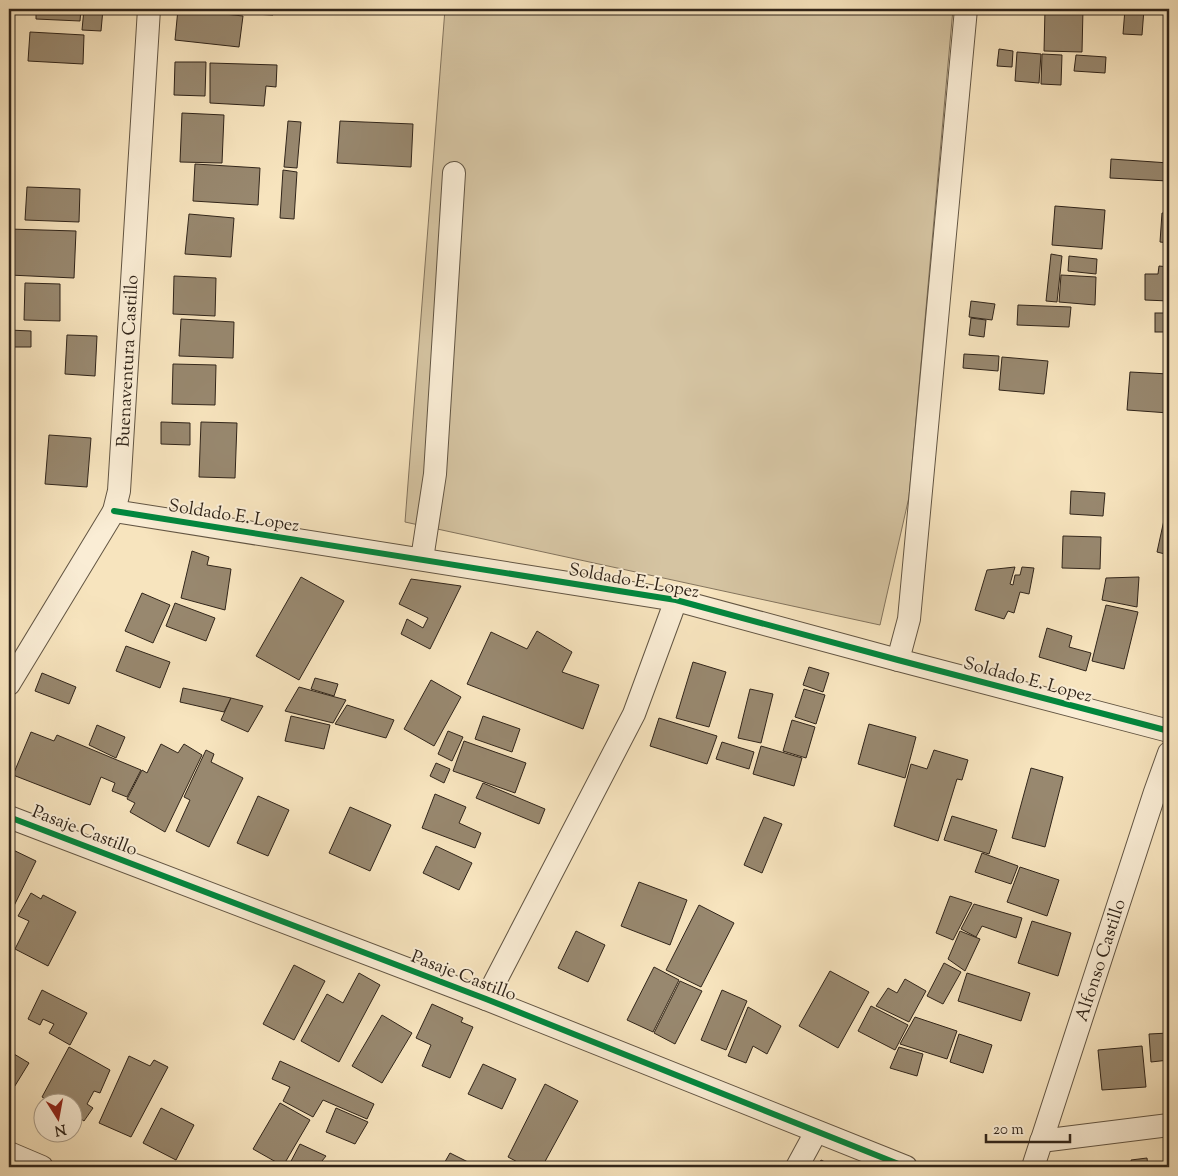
<svg xmlns="http://www.w3.org/2000/svg" width="1178" height="1176" font-family="'Sorts Mill Goudy',serif">
  <style>
    .green { fill: #d5c4a2; stroke: #83745e }
    .building { fill: #98886f; stroke: #31251a }
    .lines { fill: none; stroke-linecap: round; stroke-linejoin: round }
    .minor-casing { stroke: #625543; stroke-width: 24 }
    .minor { stroke: #faedd5; stroke-width: 22 }
    .cycleway-casing { stroke: #faedd5; stroke-width: 9 }
    .cycleway { stroke: #00873e; stroke-width: 6 }
    .labels { text-anchor: middle; stroke-width: 4; stroke-linejoin: round; paint-order: stroke }
    .street-label { font-size: 18px; fill: #31251a; stroke: #faedd5 }
  </style>
  <rect width="100%" height="100%" fill="#f7e4be"/>
  <filter id="stains"><feTurbulence type="fractalNoise" baseFrequency=".004" numOctaves="4"/><feColorMatrix values="0 0 0 0 .2 0 0 0 0 .09 0 0 0 0 .02 0 0 0 .5 -.17"/></filter>
  <radialGradient id="worn" r=".72"><stop offset=".6" stop-color="#630" stop-opacity="0"/><stop offset="1" stop-color="#630" stop-opacity=".3"/></radialGradient>
  <path class="green" d="M445 9H953L909 497 880 625 405 522Z"/>
  <g class="building">
    <path d="M36 9H81L80 21 36 19Z"/>
    <path d="M84 9H103L101 31 82 30Z"/>
    <path d="M178 9 243 16 239 47 175 40Z"/>
    <path d="M232 9H273V15L232 13Z"/>
    <path d="M1045 9H1083L1082 52 1044 51Z"/>
    <path d="M1125 9H1144L1142 35 1123 34Z"/>
    <path d="M30 32 84 35 83 64 28 61Z"/>
    <path d="M999 49 1013 51 1012 67 997 66Z"/>
    <path d="M1017 52 1041 54 1039 83 1015 81Z"/>
    <path d="M1042 54 1062 55 1061 85 1041 84Z"/>
    <path d="M1076 55 1106 57 1105 73 1074 71Z"/>
    <path d="M175 62H206L205 96 174 95Z"/>
    <path d="M210 63 277 65 276 87 266 86 264 106 210 103Z"/>
    <path d="M182 113 224 115 222 163 180 162Z"/>
    <path d="M288 121 301 122 297 168 284 167Z"/>
    <path d="M340 121 413 124 411 167 337 163Z"/>
    <path d="M1111 159 1169 163 1168 181 1110 178Z"/>
    <path d="M195 164 260 168 258 205 193 201Z"/>
    <path d="M283 170 297 172 294 219 280 218Z"/>
    <path d="M27 187 80 189 79 222 25 220Z"/>
    <path d="M1055 206 1105 210 1102 249 1052 245Z"/>
    <path d="M1162 213H1169V243L1160 242Z"/>
    <path d="M189 214 234 218 231 257 185 254Z"/>
    <path d="M9 229 76 231 74 278 9 275Z"/>
    <path d="M1051 254 1062 256 1057 302 1046 301Z"/>
    <path d="M1069 256 1097 259 1096 274 1068 271Z"/>
    <path d="M1159 266 1169 267V301L1145 300V274H1158Z"/>
    <path d="M1061 275 1096 277 1095 305 1059 302Z"/>
    <path d="M174 276 216 278 215 316 173 314Z"/>
    <path d="M25 283 60 284V321L24 320Z"/>
    <path d="M971 301 995 304 992 320 969 317Z"/>
    <path d="M1018 305 1071 307 1069 327 1017 325Z"/>
    <rect x="1155" y="313" width="14" height="19"/>
    <path d="M971 318 986 320 984 337 969 335Z"/>
    <path d="M181 319 234 322 233 358 179 356Z"/>
    <path d="M9 330 31 331V347H9Z"/>
    <path d="M67 335 97 336 95 376 65 374Z"/>
    <path d="M964 354 999 356 998 371 963 368Z"/>
    <path d="M1002 357 1048 361 1044 394 999 390Z"/>
    <path d="M173 364 216 365 215 405 172 404Z"/>
    <path d="M1130 372 1169 374V413L1127 410Z"/>
    <path d="M161 422 190 423V445L161 444Z"/>
    <path d="M201 422 237 423 235 478 199 477Z"/>
    <path d="M49 435 91 438 87 487 45 484Z"/>
    <path d="M1071 491 1105 493 1103 516 1070 514Z"/>
    <path d="M1164 520 1169 521V555L1157 552Z"/>
    <path d="M1063 536 1101 537 1100 569 1062 568Z"/>
    <path d="M192 551 209 557 207 565 231 569 225 610 181 598Z"/>
    <path d="M1015 567 1010 584 1013 585 1015 575H1020L1022 567 1034 568 1029 594 1020 592 1014 613 1008 611 1004 619 975 610 987 570Z"/>
    <path d="M301 577 344 601 299 680 256 656Z"/>
    <path d="M1139 577 1137 607 1102 600 1106 578Z"/>
    <path d="M411 579 461 586 430 649 401 634 407 619 423 628 428 618 399 604Z"/>
    <path d="M142 593 170 605 153 643 125 631Z"/>
    <path d="M175 603 215 618 206 641 166 626Z"/>
    <path d="M1106 605 1138 612 1124 669 1092 661Z"/>
    <path d="M1047 628 1072 636 1069 647 1091 653 1086 671 1039 657Z"/>
    <path d="M537 631 572 652 562 672 599 685 583 729 467 684 491 632 527 649Z"/>
    <path d="M126 646 170 662 160 688 116 671Z"/>
    <path d="M693 662 726 672 709 727 676 718Z"/>
    <path d="M809 667 829 673 823 692 803 685Z"/>
    <path d="M42 673 76 687 69 704 35 691Z"/>
    <path d="M315 678 338 684 334 696 311 689Z"/>
    <path d="M431 680 461 697 434 746 404 729Z"/>
    <path d="M299 687 346 700 333 723 285 711Z"/>
    <path d="M183 688 231 698 224 712 180 702Z"/>
    <path d="M750 689 773 694 761 743 738 738Z"/>
    <path d="M804 689 825 695 816 724 795 717Z"/>
    <path d="M231 698 263 706 248 732 221 720Z"/>
    <path d="M347 705 394 720 386 738 335 724Z"/>
    <path d="M291 716 330 725 324 749 285 741Z"/>
    <path d="M483 716 520 729 512 752 475 739Z"/>
    <path d="M659 718 717 736 707 764 650 746Z"/>
    <path d="M792 720 815 727 806 758 783 751Z"/>
    <path d="M869 724 916 737 905 778 858 764Z"/>
    <path d="M97 725 125 737 116 758 89 745Z"/>
    <path d="M448 731 463 737 452 761 438 754Z"/>
    <path d="M31 732 54 741 57 735 141 770 127 797 112 791 115 783 101 777 90 805 13 775Z"/>
    <path d="M464 741 526 763 515 793 453 771Z"/>
    <path d="M722 742 754 752 749 769 716 759Z"/>
    <path d="M161 744 178 753 184 744 202 755 165 832 130 812 135 803 127 799 142 770 147 773Z"/>
    <path d="M761 746 802 758 794 786 753 774Z"/>
    <path d="M206 750 214 754 211 762 243 778 209 847 176 831 190 800 184 797Z"/>
    <path d="M934 750 968 760 962 780 957 779 938 841 894 826 911 764 927 769Z"/>
    <path d="M436 763 450 769 444 783 430 776Z"/>
    <path d="M1031 768 1063 777 1045 847 1012 838Z"/>
    <path d="M483 783 545 809 539 824 476 798Z"/>
    <path d="M435 794 466 807 459 823 481 833 475 848 422 828Z"/>
    <path d="M258 796 289 810 268 856 237 843Z"/>
    <path d="M350 807 391 825 370 871 329 853Z"/>
    <path d="M952 816 997 830 989 854 944 840Z"/>
    <path d="M764 817 782 824 762 873 744 865Z"/>
    <path d="M436 846 472 863 459 890 423 873Z"/>
    <path d="M9 848 36 861 9 916Z"/>
    <path d="M982 853 1018 866 1011 884 975 872Z"/>
    <path d="M1020 867 1059 880 1047 916 1007 902Z"/>
    <path d="M639 882 687 900 670 945 621 926Z"/>
    <path d="M31 893 41 899 43 895 76 912 48 966 15 949 29 921 18 916Z"/>
    <path d="M950 896 972 903 953 940 936 933Z"/>
    <path d="M974 904 1022 918 1016 938 982 926 976 937 961 929Z"/>
    <path d="M699 905 734 923 701 987 666 970Z"/>
    <path d="M1032 921 1071 933 1058 976 1018 963Z"/>
    <path d="M576 931 605 945 588 982 558 968Z"/>
    <path d="M960 931 980 939 965 971 948 959Z"/>
    <path d="M944 963 961 972 943 1004 927 996Z"/>
    <path d="M294 965 325 981 294 1040 263 1024Z"/>
    <path d="M1168 966 1169 1031H1167Z"/>
    <path d="M654 967 679 980 653 1032 627 1020Z"/>
    <path d="M830 971 869 992 838 1048 799 1026Z"/>
    <path d="M359 973 380 985 339 1062 301 1041 327 994 343 1003Z"/>
    <path d="M967 973 1030 993 1021 1021 958 1001Z"/>
    <path d="M905 979 926 991 909 1022 876 1006 888 988 897 993Z"/>
    <path d="M680 981 702 991 675 1044 654 1033Z"/>
    <path d="M42 990 87 1013 70 1045 49 1033 54 1024 43 1019 40 1025 28 1019Z"/>
    <path d="M722 990 747 1001 726 1050 701 1040Z"/>
    <path d="M432 1004 463 1018 461 1022 473 1027 450 1078 422 1066 431 1045 416 1038Z"/>
    <path d="M871 1006 908 1025 895 1050 858 1031Z"/>
    <path d="M748 1007 781 1026 767 1054 753 1046 746 1063 728 1056Z"/>
    <path d="M382 1015 412 1033 382 1083 352 1066Z"/>
    <path d="M915 1017 957 1031 947 1059 900 1044Z"/>
    <path d="M1169 1033V1060L1151 1062 1149 1034Z"/>
    <path d="M959 1034 992 1045 983 1073 950 1062Z"/>
    <path d="M1142 1046 1146 1087 1102 1090 1098 1050Z"/>
    <path d="M69 1047 110 1070 100 1093 94 1091 87 1104 93 1108 84 1121 72 1113V1104H54L42 1097Z"/>
    <path d="M899 1047 923 1054 917 1076 890 1068Z"/>
    <path d="M9 1051 29 1063 13 1089 9 1087Z"/>
    <path d="M129 1056 150 1066 154 1060 168 1067 131 1137 99 1123Z"/>
    <path d="M280 1061 374 1104 367 1119 323 1100 313 1117 283 1101 290 1087 272 1079Z"/>
    <path d="M483 1064 516 1079 502 1109 468 1094Z"/>
    <path d="M545 1084 578 1101 542 1167H527L508 1157Z"/>
    <path d="M280 1103 310 1120 283 1166 253 1149Z"/>
    <path d="M161 1108 194 1125 176 1160 143 1143Z"/>
    <path d="M336 1108 368 1122 355 1144 326 1132Z"/>
    <path d="M300 1144 326 1156 322 1161 334 1167H288Z"/>
    <path d="M450 1153 474 1165 472 1167H442Z"/>
    <path d="M1147 1158 1148 1167H1132L1131 1160Z"/>
    <path d="M821 1160 835 1167H818Z"/>
  </g>
  <g class="lines">
    <defs>
      <g id="minor">
        <path d="M114 511 676 600 898 660 1169 731"/>
        <path d="M422 559 435 474 454 173"/>
        <path d="M898 660 909 619 966 9"/>
        <path d="M9 684 114 511 119 491 149 9"/>
        <path d="M9 817 486 999 906 1167"/>
        <path d="M486 999 634 714 676 600"/>
        <path d="M1041 1141 1169 1125"/>
        <path d="M9 1153 42 1167"/>
        <path d="M797 1167 816 1132"/>
        <path d="M1033 1167 1155 792 1169 753"/>
      </g>
    </defs>
    <use href="#minor" class="minor-casing"/>
    <use href="#minor" class="minor"/>
    <defs>
      <g id="cycleway">
        <path d="M114 511 676 600 898 660 1169 731"/>
        <path d="M9 817 486 999 906 1167"/>
      </g>
    </defs>
    <use href="#cycleway" class="cycleway-casing"/>
    <use href="#cycleway" class="cycleway"/>
  </g>
  <g class="labels">
    <g class="street-label">
      <text transform="translate(127 361) rotate(-87)" y="6">Buenaventura Castillo</text>
      <text transform="translate(234 515) rotate(9)" y="6">Soldado E. Lopez</text>
      <text transform="translate(634 580) rotate(10)" y="6">Soldado E. Lopez</text>
      <text transform="translate(1028 679) rotate(15)" y="6">Soldado E. Lopez</text>
      <text transform="translate(85 830) rotate(21)" y="6">Pasaje Castillo</text>
      <text transform="translate(1100 960) rotate(-72)" y="6">Alfonso Castillo</text>
      <text transform="translate(464 975) rotate(21)" y="6">Pasaje Castillo</text>
    </g>
  </g>
  <rect width="1178" height="1176" fill="none" stroke="#f7e4be" stroke-width="30"/>
  <rect x="10" y="10" width="1158" height="1156" fill="none" stroke="#31251a" stroke-width="2.5"/>
  <rect x="15" y="15" width="1148" height="1146" fill="none" stroke="#31251a"/>
  <g transform="translate(58 1118) rotate(169)"><circle r="24" fill="#faedd5" stroke="#aa9d8a"/>
  <path d="M0-4L9 19L0 12L-9 19Z" fill="#8f2418"/>
  <text y="-8" font-size="14" font-weight="bold" text-anchor="middle" fill="#31251a">N</text>
  </g>
  <path d="M986 1134v8h84v-8" fill="none" stroke="#31251a" stroke-width="2.5"/>
  <text x="993" y="1134" font-size="15" fill="#31251a" stroke="#faedd5" stroke-width="4" paint-order="stroke">20 m</text>
  <rect width="100%" height="100%" filter="url(#stains)"/>
  <rect width="100%" height="100%" fill="url(#worn)"/>
</svg>
